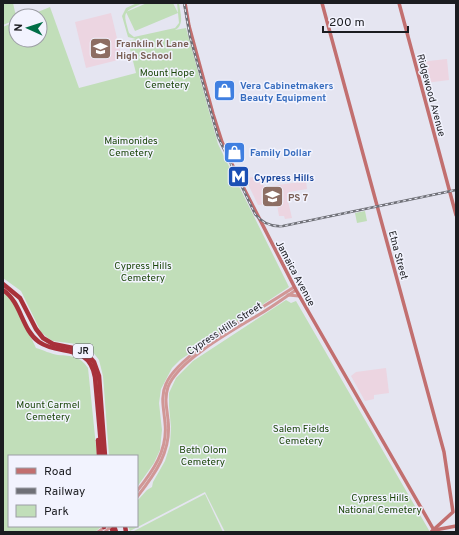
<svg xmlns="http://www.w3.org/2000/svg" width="459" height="535" font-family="Overpass,sans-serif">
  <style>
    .education { fill: #ecd5e1 }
    .green { fill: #c1deb9 }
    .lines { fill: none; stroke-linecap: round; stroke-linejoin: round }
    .tertiary { stroke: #d19796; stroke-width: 3 }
    .secondary { stroke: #c26f6f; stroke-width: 3.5 }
    .motorway { stroke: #a8313a; stroke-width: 4.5 }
    .rail-casing { stroke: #6f7077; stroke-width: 2.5 }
    .rail { stroke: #f2f3fe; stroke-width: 1; stroke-dasharray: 3; stroke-linecap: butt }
    .tertiary-bridge { stroke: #d19796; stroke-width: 3 }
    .labels { text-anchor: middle; stroke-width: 3; stroke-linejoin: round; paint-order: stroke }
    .shield { fill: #f2f3fe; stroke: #5c5c63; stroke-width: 1 }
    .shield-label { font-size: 9px; font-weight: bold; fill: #1b1c20 }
    .education-label { font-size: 10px; font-weight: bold; fill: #785e54; stroke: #f2f3fe; text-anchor: start }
    .park-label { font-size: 10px; fill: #1b4609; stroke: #f2f3fe }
    .shop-label { font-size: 10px; font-weight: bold; fill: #366cbe; stroke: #f2f3fe; text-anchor: start }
    .street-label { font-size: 10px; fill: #1b1c20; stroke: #f2f3fe }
    .transit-label { font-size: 10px; font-weight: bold; fill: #164399; stroke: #f2f3fe; text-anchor: start }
  </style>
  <rect width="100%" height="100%" fill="#e5e5f1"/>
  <g class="education">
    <path d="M111 13 122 59 86 68 75 22Z"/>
    <path d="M447 59 449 80 425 83 419 62Z"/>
    <path d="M261 176 264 187 306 181 307 189 289 192 291 201H288L292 218 285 219 284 216H279L277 205 274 203 258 205 245 178Z"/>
    <path d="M386 368 389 393 374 395V399L365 401 351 376 356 372Z"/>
  </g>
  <g class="green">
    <path d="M3 3H13L15 12 18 16H16L15 20 3 25Z"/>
    <path d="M137 3H143C122 12 123 12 129 33L134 37 175 28 179 23 178 13 135 31 126 12 147 3H173L178 13 177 3H179C180 12 185 25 175 30L186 28 218 144 289 287 203 344 180 360 172 368 161 389 159 403 162 430 160 450 154 463 137 487V456H109L103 376 99 360 92 351 84 345 53 341 48 338 41 332 21 291 3 278V27L16 21V40H40V16H28L50 7 79 88 136 73 128 41 136 39 128 37 122 16 126 8Z"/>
    <path d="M365 211 367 221 357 223 355 213Z"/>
    <path d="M3 292 14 302 36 348C43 350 51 354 58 355 72 356 80 356 88 368L97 456H9V526H102L95 532H3Z"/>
    <path d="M286 300 291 303 296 301 430 532H225L205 492 130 531 128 526H137V501L147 490 152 487 153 482 165 461 170 445 171 427 169 406V393L176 378 193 361Z"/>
    <path d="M205 494 223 532H132Z"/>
  </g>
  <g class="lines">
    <g class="tertiary">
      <path d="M288 295 299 296"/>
      <path d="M137 491C153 471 168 450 165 423 164 409 160 397 166 384 178 353 264 308 294 287"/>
      <path d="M137 497C155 474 172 451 168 420 167 408 164 399 168 387 178 360 235 329 260 314 272 307 284 298 296 290"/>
      <path d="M98 532 105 527"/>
      <path d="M105 532 109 528"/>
    </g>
    <g class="secondary">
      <path d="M185 3 189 26 213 114 222 142 237 175 296 290 435 532"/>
      <path d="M322 3 444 452 453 512 431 532"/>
      <path d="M399 3 456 215"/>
      <path d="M435 530 456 526"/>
    </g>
    <g class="motorway">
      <path d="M3 284 20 298 36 329 43 338 53 344 78 349 86 353 94 362 99 376 105 456"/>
      <path d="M3 290C22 303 21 329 39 342 59 356 89 343 95 377L102 456"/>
      <path d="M98 440 99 456"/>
      <path d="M104 526V527"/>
      <path d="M111 526 113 532"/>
      <path d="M114 526 116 532"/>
      <path d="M125 526 126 532"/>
    </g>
    <defs>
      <path id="rail" d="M184 3 190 37 218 137 255 214C262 223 271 227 283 226L456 190"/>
    </defs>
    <use href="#rail" class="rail-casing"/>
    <use href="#rail" class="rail"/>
    <path class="tertiary-bridge" d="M109 528 111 526"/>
  </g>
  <defs>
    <symbol id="school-square" viewBox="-11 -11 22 22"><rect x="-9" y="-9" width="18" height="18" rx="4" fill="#8d6e63" stroke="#f2f3fe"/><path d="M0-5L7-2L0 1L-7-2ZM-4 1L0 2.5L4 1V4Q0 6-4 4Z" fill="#fff"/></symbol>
    <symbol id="shop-square" viewBox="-11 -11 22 22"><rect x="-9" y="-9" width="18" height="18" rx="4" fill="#3f7fe0" stroke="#f2f3fe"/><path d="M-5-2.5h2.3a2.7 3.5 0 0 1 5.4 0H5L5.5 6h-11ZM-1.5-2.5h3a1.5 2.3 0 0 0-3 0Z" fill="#fff"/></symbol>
    <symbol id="metro-square" viewBox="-11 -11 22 22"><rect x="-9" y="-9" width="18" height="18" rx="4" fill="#1a4fb4" stroke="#f2f3fe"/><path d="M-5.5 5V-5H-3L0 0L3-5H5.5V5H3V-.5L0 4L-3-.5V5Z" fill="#fff"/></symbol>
  </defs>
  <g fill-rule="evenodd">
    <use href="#school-square" x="88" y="36" width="25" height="25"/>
    <use href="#shop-square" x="212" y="78" width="25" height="25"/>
    <use href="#shop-square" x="222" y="140" width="25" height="25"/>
    <use href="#metro-square" x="226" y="164" width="25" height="25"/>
    <use href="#school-square" x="260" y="184" width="25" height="25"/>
  </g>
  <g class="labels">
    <rect class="shield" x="73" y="344" width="20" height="14" rx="3"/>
    <g class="shield-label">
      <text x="83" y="354">JR</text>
    </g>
    <g class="education-label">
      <text x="116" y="47">Franklin K Lane<tspan x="116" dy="12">High School</tspan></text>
      <text x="288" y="201">PS 7</text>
    </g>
    <g class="park-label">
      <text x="167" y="76">Mount Hope<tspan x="167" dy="12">Cemetery</tspan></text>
      <text x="131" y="144">Maimonides<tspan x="131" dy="12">Cemetery</tspan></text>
      <text x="143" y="269">Cypress Hills<tspan x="143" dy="12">Cemetery</tspan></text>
      <text x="48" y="408">Mount Carmel<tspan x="48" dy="12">Cemetery</tspan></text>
      <text x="301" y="432">Salem Fields<tspan x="301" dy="12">Cemetery</tspan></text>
      <text x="203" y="453">Beth Olom<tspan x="203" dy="12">Cemetery</tspan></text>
      <text x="380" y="501">Cypress Hills<tspan x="380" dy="12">National Cemetery</tspan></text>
    </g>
    <g class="shop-label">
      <text x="240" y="89">Vera Cabinetmakers<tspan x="240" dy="12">Beauty Equipment</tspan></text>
      <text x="250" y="156">Family Dollar</text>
    </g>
    <g class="street-label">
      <text transform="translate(432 95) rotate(75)" y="4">Ridgewood Avenue</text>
      <text transform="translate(399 255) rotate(75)" y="4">Etna Street</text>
      <text transform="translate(296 273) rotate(62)" y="4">Jamaica Avenue</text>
      <text transform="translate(224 328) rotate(-33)" y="4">Cypress Hills Street</text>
    </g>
    <g class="transit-label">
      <text x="254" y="181">Cypress Hills</text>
    </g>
  </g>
  <rect width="459" height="535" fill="none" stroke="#1b1c20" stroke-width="8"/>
  <rect x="8" y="455" width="130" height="72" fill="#f2f3fe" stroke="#9c9da5"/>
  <rect x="16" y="468" width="20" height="6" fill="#c26f6f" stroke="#9c9da5"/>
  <text x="44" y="475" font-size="12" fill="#1b1c20">Road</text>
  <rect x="16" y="488" width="20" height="6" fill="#6f7077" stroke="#9c9da5"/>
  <text x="44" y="495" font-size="12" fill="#1b1c20">Railway</text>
  <rect x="16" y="505" width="20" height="12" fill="#c1deb9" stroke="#9c9da5"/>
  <text x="44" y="515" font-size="12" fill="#1b1c20">Park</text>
  <g transform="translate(28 28) rotate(273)"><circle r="19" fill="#f2f3fe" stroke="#9c9da5"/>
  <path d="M0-3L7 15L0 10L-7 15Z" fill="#006e47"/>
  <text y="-6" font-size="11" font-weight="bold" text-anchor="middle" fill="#1b1c20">N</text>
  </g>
  <path d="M323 26v6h85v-6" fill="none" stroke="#1b1c20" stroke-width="2"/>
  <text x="329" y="26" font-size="12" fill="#1b1c20" stroke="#f2f3fe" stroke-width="3" paint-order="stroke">200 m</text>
</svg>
